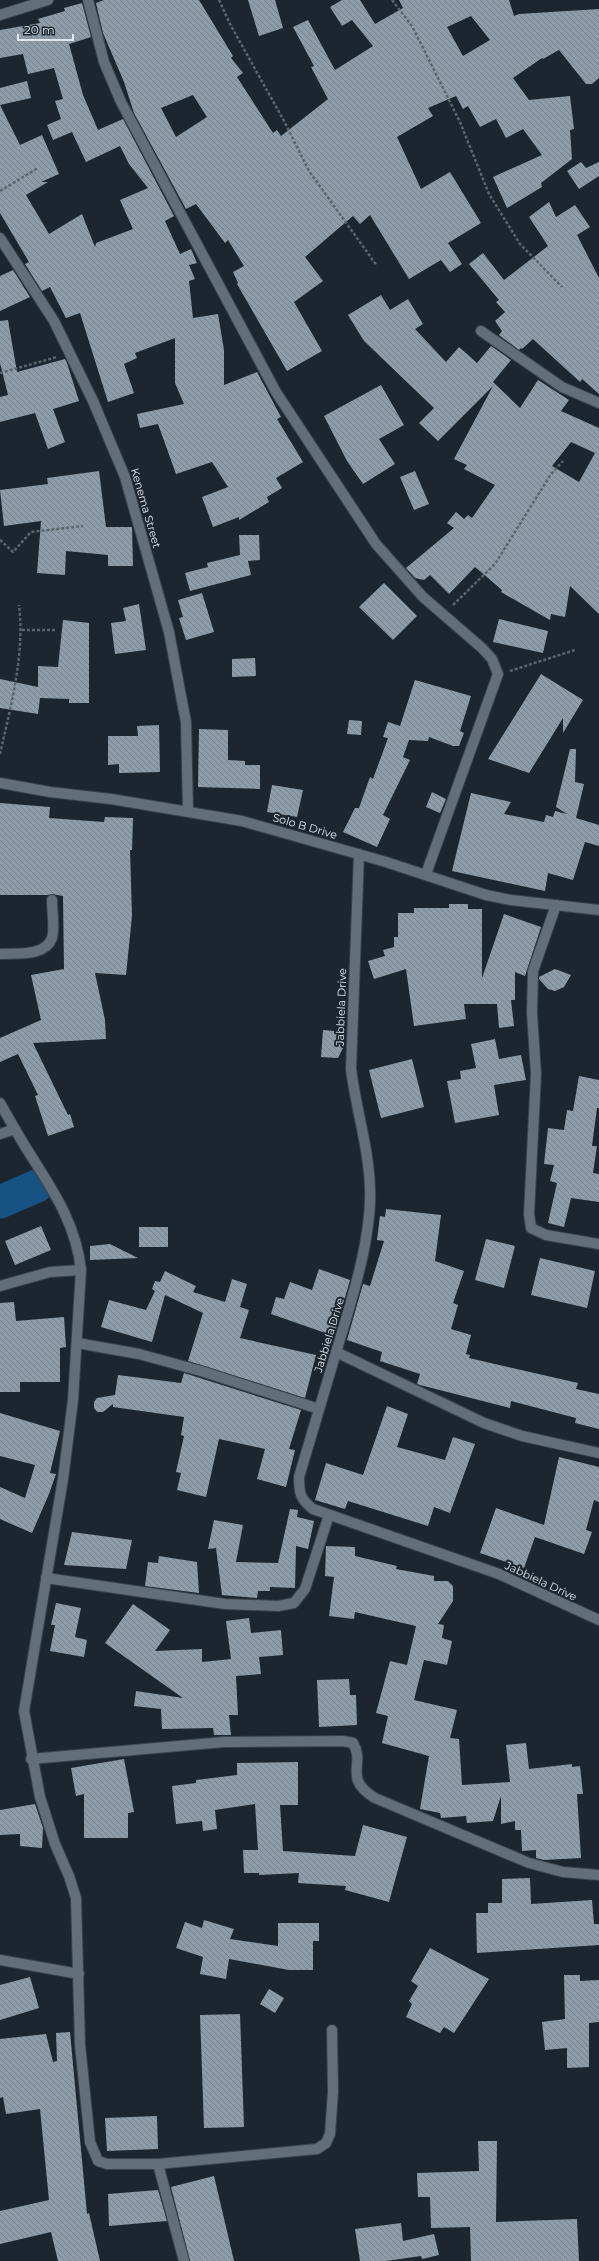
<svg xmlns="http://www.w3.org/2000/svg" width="599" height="2261" font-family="Montserrat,sans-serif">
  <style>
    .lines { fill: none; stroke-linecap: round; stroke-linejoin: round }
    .river { stroke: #165383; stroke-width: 33 }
    .building { fill: url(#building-back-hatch); fill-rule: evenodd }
    .minor-casing { stroke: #39424b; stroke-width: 12 }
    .path { stroke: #5b656e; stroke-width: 2.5; stroke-dasharray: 3 2; stroke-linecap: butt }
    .minor { stroke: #626e7a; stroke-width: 10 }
    .labels { text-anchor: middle; stroke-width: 4; stroke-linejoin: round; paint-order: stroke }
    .street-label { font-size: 11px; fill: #dfe6ed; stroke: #1b2630 }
  </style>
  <defs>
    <pattern id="building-back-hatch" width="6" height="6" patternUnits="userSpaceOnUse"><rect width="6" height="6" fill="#8e9ca9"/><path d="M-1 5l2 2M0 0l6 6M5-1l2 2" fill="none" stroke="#78828c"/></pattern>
  </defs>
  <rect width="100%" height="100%" fill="#1b2630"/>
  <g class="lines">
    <path class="river" d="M0 1202 37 1186"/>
  </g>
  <g class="building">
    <path d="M104 0H199L233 56 231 58 243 73 237 77 273 133 277 130 281 136 328 99 311 67 314 66 293 27 308 20 335 70 373 46 352 20 342 26 330 7 342 0H360L375 24 403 8 399 0H509L514 16 519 14 599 9V78L592 84H586L559 50 543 59 542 58 513 78 529 100 570 96 574 129 570 130 572 159 541 183 542 187 507 208 493 177 542 155 523 129 506 138 496 119 480 127 468 106 463 109 456 96 428 108 433 116 397 137 421 189 450 172 481 223 448 243 462 264 450 272 441 260 409 279 370 215 360 224 353 216 305 257 323 281 294 302 322 351 287 371 237 284 238 283 233 272 244 266 228 240 225 243 196 204 186 209 134 113 124 82 103 33 96 3ZM471 16 490 40 463 56 447 27ZM193 95 207 117 176 137 161 108Z"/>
    <path d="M248 0H275L283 28 259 36Z"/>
    <path d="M82 3 91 37 69 44 83 95 98 130 123 119 174 216 165 221 180 254 191 249 197 263 189 265 195 279 189 281 193 318 218 314 224 350V385L257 372 281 417 277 419 303 462 276 478 282 488 267 497 269 502 239 520V517L213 527 202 497 228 487 212 462 176 474 158 424 140 428 137 414 184 404 175 383V338L135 353 137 358 124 364 134 393 108 402 80 313 66 318 50 287 42 291 25 264 29 262 0 213V88L27 81 31 98 0 105 20 145 42 135 59 174 41 182H48L26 195 49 234 82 214 95 247 96 243 133 229 120 200 148 188 129 164 120 146 86 162 72 132 53 140 47 125 61 119 55 101 63 99 54 68 28 74 23 54 0 58V30L40 23 38 19 65 11 64 8Z"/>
    <path d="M581 162 586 168 599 162V176L579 189 567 171Z"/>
    <path d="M549 202 556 217 575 205 590 227 577 235 599 278V394L582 379 580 382 533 339 522 349 521 348 519 350 499 335 502 331 495 321 505 312 496 302 499 300 469 264 483 253 504 280 548 246 529 217Z"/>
    <path d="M13 270 30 297 0 311V276Z"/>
    <path d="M381 295 390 310 408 299 423 324 415 329 446 362 459 347 477 363 491 346 511 360 493 382 520 408 538 380 569 400 561 411 599 428V614L570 586 565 617 551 614 550 620 501 592 502 590 475 567 449 594 430 575 424 580 415 578 406 568 454 528 447 523 456 512 464 519 468 515 472 518 495 485 464 469 467 465 454 459 493 386 438 441 419 423 434 408 364 341 348 315ZM571 442 595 453 579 482 552 466Z"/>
    <path d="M8 320 17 372 65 359 67 363 79 401 53 409 65 442 48 449 35 413 0 422V397L8 395 0 363V321Z"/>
    <path d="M381 385 404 425 379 439 395 464 363 484 347 461 324 416Z"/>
    <path d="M99 471 106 527H132L133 566H108V555L66 551 65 575 37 573 41 521 4 526 0 490 48 484 47 478Z"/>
    <path d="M415 471 429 504 414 510 400 477Z"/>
    <path d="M239 535H259L260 560 248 561 251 575 190 591 185 573 208 567 207 563 240 555Z"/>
    <path d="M384 583 417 616 393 640 359 607Z"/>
    <path d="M202 593 214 632 186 640 179 618 183 617 178 600Z"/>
    <path d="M139 604 146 650 115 654 111 623 126 621 123 608Z"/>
    <path d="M499 619 548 631 543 653 493 642Z"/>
    <path d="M63 620 89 623V703H69V699L40 698 38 714 0 708V679L38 687V666L58 667Z"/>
    <path d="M255 658 256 676 232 677V659Z"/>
    <path d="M541 674 583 700 563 733V718L529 773 488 759Z"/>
    <path d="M415 680 471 696 460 731 464 733 459 746H453L429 737 428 741 409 740 403 757 410 760 383 815 390 819 377 847 343 832 355 808H359L370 777 373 779 388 738 383 737 388 722 400 726Z"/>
    <path d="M349 720 362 721 361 735 347 734Z"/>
    <path d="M159 725 160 772 119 773V764L108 765V736H138L137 726Z"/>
    <path d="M199 729 228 730V760L245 761V765H260V789L198 787Z"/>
    <path d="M570 749H576L575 782 584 784 576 818 599 825V846L585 842 573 880 548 873 545 891 452 871 471 793 511 802 504 814 544 822 546 815 553 817 555 811 567 814 556 807Z"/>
    <path d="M272 785 303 790 297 817 267 812Z"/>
    <path d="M432 792 446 799 440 813 426 807Z"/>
    <path d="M0 803 50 807 49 818 104 822 105 817 133 818 132 850H130L132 916 126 975 95 973 105 1020 106 1039 33 1043 68 1115 70 1114 74 1127 48 1136 35 1096 38 1095 18 1054 0 1062V1038L41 1020 31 975 64 969 63 896 52 894 48 895H0Z"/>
    <path d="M449 904H468V909H482V978L504 914 541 927 525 976 515 972V1000H511L514 1026 499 1028 497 1004H464L466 1019 414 1026 406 969 374 979 368 961 385 956 383 950 394 947V937H398V913H414V908H449Z"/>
    <path d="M555 969 571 975 564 987 555 991 548 989 539 979V977Z"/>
    <path d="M323 1030 345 1032 344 1046 338 1058 321 1057Z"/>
    <path d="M495 1039 499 1059 521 1055 526 1080 494 1085 499 1115 455 1123 447 1081 461 1079 460 1071 476 1068 471 1044Z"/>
    <path d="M412 1059 424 1107 381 1118 369 1070Z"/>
    <path d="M579 1076 599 1080V1108H597L592 1146H597L593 1173 599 1174V1202L571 1198 564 1227 548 1223 557 1183 550 1181 554 1165 544 1164 548 1128 564 1130 567 1110 573 1111Z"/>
    <path d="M386 1209 441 1215 435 1261 464 1271 453 1303 458 1305 451 1329 471 1335 466 1354 470 1355 469 1358 578 1383 576 1389 599 1394V1429L575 1423 576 1418 511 1401 510 1408 420 1385 417 1384 420 1374 380 1361 382 1352 347 1340 363 1284 370 1286 384 1241 377 1240 380 1216 385 1217Z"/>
    <path d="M41 1226 51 1250 15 1265 5 1241Z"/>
    <rect x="139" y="1227" width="29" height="20"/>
    <path d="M486 1239 515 1246 504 1288 475 1280Z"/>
    <path d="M110 1244 138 1258 90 1260V1246Z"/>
    <path d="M540 1258 595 1271 587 1308 531 1295Z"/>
    <path d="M319 1269 350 1280 334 1336 271 1314 276 1297 284 1299 290 1282 312 1290Z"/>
    <path d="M165 1271 196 1286 193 1292 225 1302 232 1279 247 1284 240 1307 249 1310 240 1338 316 1355 305 1398 188 1361 203 1313 165 1295 152 1342 101 1327 109 1300 146 1310 155 1291 152 1289 155 1281 160 1282Z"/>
    <path d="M14 1302 16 1321 64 1317 66 1347 60 1348V1382H20V1392H0V1303Z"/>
    <path d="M184 1373 301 1410 289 1449 295 1450 286 1487 257 1479 265 1449 219 1439 206 1497 177 1490 181 1473 176 1472 184 1436 181 1435 184 1417 113 1407V1404L103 1412H97L94 1408V1402L97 1398 115 1395 118 1375 181 1383Z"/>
    <path d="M387 1406 408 1414 397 1447 445 1460 453 1437 475 1444 450 1513 434 1507 428 1526 348 1501 345 1509 315 1500 326 1463 363 1475Z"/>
    <path d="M0 1413 60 1431 50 1473 56 1474 49 1494 32 1533 0 1519V1487L25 1498 35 1465 0 1456Z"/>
    <path d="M559 1457 599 1467V1502L594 1500 586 1530 592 1532 584 1554 535 1537 524 1568 480 1553 496 1508 544 1525Z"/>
    <path d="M290 1509 298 1510 297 1517 314 1521 308 1549 296 1546 295 1588 270 1587V1591H258L257 1598 222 1595 216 1548 208 1549 214 1520 243 1525 236 1562 278 1563Z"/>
    <path d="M72 1532 132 1540 126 1569 64 1565Z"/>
    <path d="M326 1546 355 1547V1556L397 1566 396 1569 434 1576V1581H448L453 1586V1601L438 1624 444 1625 442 1638 452 1641 447 1665 424 1660 414 1700 457 1710 450 1738 459 1739 462 1785 510 1782 506 1745 526 1743 529 1769 572 1764V1767L580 1766 583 1794H577L581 1858 544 1860 536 1858V1850L522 1851 521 1830H515V1821L501 1824V1796L493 1821 467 1823 466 1816 441 1818 440 1813 420 1809 429 1756 382 1743 388 1716 376 1713 390 1661 407 1665 416 1626 355 1612 354 1619 329 1616 334 1577 325 1576Z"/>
    <path d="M159 1556 197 1562 199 1593 145 1586 148 1562 158 1563Z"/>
    <path d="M56 1603 81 1608 75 1637 87 1640 84 1657 50 1651 55 1625H51Z"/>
    <path d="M133 1604 170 1630 155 1651 202 1649V1662L231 1659 226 1621 249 1618 251 1633 281 1630 283 1655 259 1657 261 1674 236 1676 238 1715H229L231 1735H214L213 1728 162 1729 161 1709 134 1706 136 1691 183 1698 105 1643Z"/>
    <path d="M349 1679 350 1695H356L357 1725 319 1727 317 1680Z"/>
    <path d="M124 1759 134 1812 128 1813V1838H84V1794L76 1796 71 1768Z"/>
    <path d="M298 1762V1805H280L283 1851 355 1856 363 1825 407 1837 389 1902 345 1890 346 1886 298 1883 299 1873 259 1875V1873H244L243 1850H258L255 1804 215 1810 217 1829 203 1831 202 1821 176 1824 172 1786 196 1783V1780L237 1775V1763Z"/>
    <path d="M35 1804 43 1828 42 1848 20 1846V1834L0 1835V1810Z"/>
    <path d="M530 1878 531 1904 592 1900 594 1924H599V1945L477 1953 476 1913H488V1903H502V1879Z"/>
    <path d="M204 1920 234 1929 230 1939 278 1946V1923H319V1941H313V1970H289L229 1959 226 1979 200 1974 203 1957 176 1948 185 1922 202 1928Z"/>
    <path d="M430 1948 489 1979 454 2033 444 2027 440 2033 406 2017 412 2004 409 2001 418 1986 411 1981Z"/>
    <path d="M564 1975H580V1981L599 1980V2022L589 2023V2067L567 2068V2048L545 2050 542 2022 565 2019Z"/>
    <path d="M30 1977 39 2008 0 2020V1985Z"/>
    <path d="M269 1989 284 1998 275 2013 260 2004Z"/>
    <path d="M240 2014 244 2127 204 2128 200 2015Z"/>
    <path d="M70 2032 87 2214 89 2213 100 2261H58L51 2232 0 2244V2211L49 2200 40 2109 6 2114 3 2097 0 2098V2039L46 2034 53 2062 57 2061 56 2033Z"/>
    <path d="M157 2116 158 2149 107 2151 105 2118Z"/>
    <path d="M478 2141H497L496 2222 577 2219 579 2261H471L470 2227 431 2228 430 2197H418L417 2173 479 2171Z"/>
    <path d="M214 2176 234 2261H190L171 2187Z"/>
    <path d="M158 2190 167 2221 109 2226 108 2194Z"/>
    <path d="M401 2223 403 2241 434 2234 439 2255 422 2259 421 2256 386 2261H360L355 2229Z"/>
  </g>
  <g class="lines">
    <defs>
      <g id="minor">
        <path d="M88 0 104 62 121 102 276 392 376 544 423 597 482 648 492 659 498 674 426 874"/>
        <path d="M0 15 48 0"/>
        <path d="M0 238 54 321 93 401 125 477 169 632 181 696 186 722 188 811"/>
        <path d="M481 331 562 387 599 403"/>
        <path d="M0 783 50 792 111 799 242 821 386 862 486 895 511 900 599 910"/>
        <path d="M359 854 351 1069C356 1109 369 1149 370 1189 372 1238 351 1302 337 1349 324 1392 312 1434 299 1477 299 1493 300 1499 313 1509L499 1574 599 1620"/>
        <path d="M556 905 533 971 532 1013 536 1074 529 1214 531 1228 546 1235 599 1244"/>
        <path d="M0 954C16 953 45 957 52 938 55 929 52 911 52 900"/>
        <path d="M0 1103C9 1119 18 1135 28 1151 52 1189 76 1223 81 1270L73 1400 63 1479 24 1711 40 1797 55 1844 69 1876 76 1898 80 2045 90 2142 98 2161 107 2164H158L317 2149 326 2143 330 2134 333 2092 332 2030"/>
        <path d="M0 1134 15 1129"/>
        <path d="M0 1286 50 1272 81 1270"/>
        <path d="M77 1343 139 1354 201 1371 319 1409"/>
        <path d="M336 1352 484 1423 522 1436 599 1453"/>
        <path d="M46 1578 225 1604 278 1606 294 1603 305 1589 329 1515"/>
        <path d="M31 1759 224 1742 343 1741 353 1743C366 1764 342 1778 375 1798L529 1863 563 1872 599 1875"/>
        <path d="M0 1960 79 1974"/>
        <path d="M158 2164 184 2261"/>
      </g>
    </defs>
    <use href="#minor" class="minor-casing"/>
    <g class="path">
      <path d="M219 0 230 24 284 121 309 171 377 266"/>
      <path d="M392 0 412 26 460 122 489 194 520 244 562 287"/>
      <path d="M0 191 38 168"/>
      <path d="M0 373 57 357"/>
      <path d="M0 540 13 552 31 532 83 526"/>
      <path d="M453 605 495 564 551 474 563 461"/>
      <path d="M22 630H55"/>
      <path d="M510 671 575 650"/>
      <path d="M0 754C11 705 25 654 19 605"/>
    </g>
    <use href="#minor" class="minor"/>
  </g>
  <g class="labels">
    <g class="street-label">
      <text transform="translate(146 508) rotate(74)" y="4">Kenema Street</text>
      <text transform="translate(305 826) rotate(16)" y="4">Solo B Drive</text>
      <text transform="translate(341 1007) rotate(-88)" y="4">Jabbiela Drive</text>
      <text transform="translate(329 1335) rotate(-73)" y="4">Jabbiela Drive</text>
      <text transform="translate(541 1581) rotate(25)" y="4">Jabbiela Drive</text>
    </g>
  </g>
  <path d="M18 34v6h55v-6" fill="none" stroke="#dfe6ed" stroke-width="2"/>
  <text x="24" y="34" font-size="12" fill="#dfe6ed" stroke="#1b2630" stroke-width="3" paint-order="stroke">20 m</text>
</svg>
